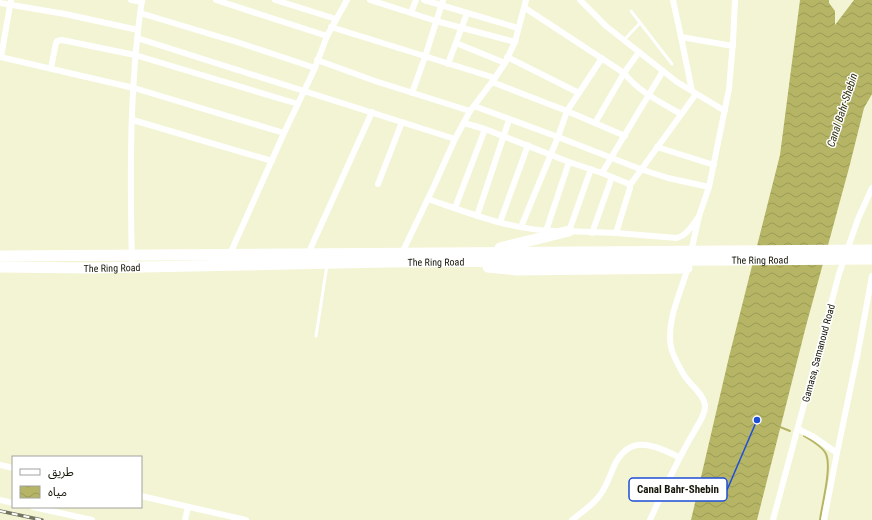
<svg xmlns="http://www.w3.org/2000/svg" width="872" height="520" font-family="'Roboto Condensed','Noto Sans Arabic',sans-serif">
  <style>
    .water { fill: url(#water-waves) }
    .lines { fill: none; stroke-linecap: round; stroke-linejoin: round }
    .stream { stroke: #b5b565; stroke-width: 2 }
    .lane { stroke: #fff; stroke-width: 3 }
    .street { stroke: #fff; stroke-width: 6 }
    .highway { stroke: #fff; stroke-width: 11 }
    .rail-casing { stroke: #747560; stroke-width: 3.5 }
    .rail { stroke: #fff; stroke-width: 2; stroke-dasharray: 6; stroke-linecap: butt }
    .labels { text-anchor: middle; stroke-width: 3; stroke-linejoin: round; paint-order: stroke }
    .street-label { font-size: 10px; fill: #16160a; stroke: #fff }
    .water-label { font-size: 11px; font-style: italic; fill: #333310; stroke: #fff }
    .leader { fill: none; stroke: #1d4ed8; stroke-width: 1.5 }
    .callout-dot { fill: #1d4ed8; stroke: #fff; stroke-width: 1.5 }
    .callout { fill: #fff; stroke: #1d4ed8; stroke-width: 1.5 }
    .callout-label { font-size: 11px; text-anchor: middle; font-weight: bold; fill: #16160a }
  </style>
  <defs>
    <pattern id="water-waves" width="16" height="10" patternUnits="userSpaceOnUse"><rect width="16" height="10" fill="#b5b565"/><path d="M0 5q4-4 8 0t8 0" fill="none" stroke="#9b9b56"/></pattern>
  </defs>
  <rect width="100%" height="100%" fill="#f3f4d3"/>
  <path class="water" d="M800 0H829V3L835 11V25L854 0H872V94L864 108 849 168 806 326 757 520H691L729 357 780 155Z"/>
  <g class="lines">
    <g class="stream">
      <path d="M780 427 790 431"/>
      <path d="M804 436C811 440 823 447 826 454 832 468 822 504 820 520"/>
    </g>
    <g class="lane">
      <path d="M631 11 672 64"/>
      <path d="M624 40 640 23"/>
      <path d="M316 336 327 265"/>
    </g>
    <g class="street">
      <path d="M131 0 142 2"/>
      <path d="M216 0 327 36"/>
      <path d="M275 0 336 19"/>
      <path d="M370 0 436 21 515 42"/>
      <path d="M424 0 518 28"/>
      <path d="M580 0 606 26 677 82 725 111"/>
      <path d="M673 0 681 37 692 91"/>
      <path d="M0 3 65 14 138 30"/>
      <path d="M525 8 624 73C639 92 660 102 681 114"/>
      <path d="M140 13 240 43 315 68"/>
      <path d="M411 13 416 0"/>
      <path d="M331 27 495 78"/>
      <path d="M681 37 733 46"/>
      <path d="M137 38 455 139"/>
      <path d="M456 43 505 63"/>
      <path d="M0 57 134 88 284 133"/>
      <path d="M1 57 11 0"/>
      <path d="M507 57 579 93"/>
      <path d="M317 60 375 81 470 111"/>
      <path d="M448 64 467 13"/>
      <path d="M51 68 56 43 57 41 62 40 135 55 298 104"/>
      <path d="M492 82 567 111 625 136"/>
      <path d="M412 93 425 57 443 0"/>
      <path d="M474 106 558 137 640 169 668 178 709 187"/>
      <path d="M133 120 272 161"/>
      <path d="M464 123 485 129 569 162 602 173 629 184 630 188 616 233"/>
      <path d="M595 123 624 73 639 52"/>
      <path d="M657 147 714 165"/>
      <path d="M602 173 663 71"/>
      <path d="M378 184 402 122"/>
      <path d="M630 185 696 94"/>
      <path d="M428 199C469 213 511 230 555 231"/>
      <path d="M455 208 485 129"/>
      <path d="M477 216 509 120"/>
      <path d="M500 222 528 145"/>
      <path d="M521 227 558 137 567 111 602 58"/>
      <path d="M546 231 569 162"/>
      <path d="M566 231 616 233 677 238C687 235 691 227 697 219"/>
      <path d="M569 231 591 169"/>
      <path d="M592 233 612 177"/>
      <path d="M691 252 699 216 709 187 729 89 733 42 735 0"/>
      <path d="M402 253 434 186 455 139 470 111 492 82 505 63 515 42 526 0"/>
      <path d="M230 254 284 133 315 68 327 36 347 0"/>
      <path d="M308 254 372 112"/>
      <path d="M132 267C130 178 129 88 142 0"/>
      <path d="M798 429 814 437 837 453 824 520"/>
      <path d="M837 453 858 352 872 276"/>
      <path d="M0 465 13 468"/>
      <path d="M141 496 246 520"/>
      <path d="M0 500 13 503"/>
      <path d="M33 507 92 520"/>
      <path d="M185 520 188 507"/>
      <path d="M572 520C582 512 593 505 600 495 607 486 610 475 615 464 631 433 655 446 679 457"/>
      <path d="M650 520C664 489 678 459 695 430 699 423 706 413 705 405 703 393 690 385 684 375 679 366 673 357 671 347 666 321 681 292 688 267"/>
      <path d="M773 520 839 274 858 219 872 188"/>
    </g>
    <g class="highway">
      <path d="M500 248 569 231"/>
      <path d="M0 256 872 250"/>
      <path id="s1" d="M0 267 92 268 388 262 872 259"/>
      <path d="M488 267 517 270 687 268"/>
    </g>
    <defs>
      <path id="rail" d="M0 511 42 520"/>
    </defs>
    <use href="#rail" class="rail-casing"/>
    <use href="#rail" class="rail"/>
  </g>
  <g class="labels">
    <g class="street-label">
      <text dy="4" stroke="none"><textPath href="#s1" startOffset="760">The Ring Road</textPath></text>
      <text dy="4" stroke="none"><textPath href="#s1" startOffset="436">The Ring Road</textPath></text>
      <text dy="4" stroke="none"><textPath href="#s1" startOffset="112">The Ring Road</textPath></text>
      <text transform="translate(818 353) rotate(-75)" y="4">Gamasa, Samanoud Road</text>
    </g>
    <g class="water-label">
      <text transform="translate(842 110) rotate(-72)" y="4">Canal Bahr-Shebin</text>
    </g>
  </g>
  <path class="leader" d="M757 420L727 490"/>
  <circle class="callout-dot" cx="757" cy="420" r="4"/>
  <rect class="callout" x="629" y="478" width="98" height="23" rx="4"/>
  <g class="callout-label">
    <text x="678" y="493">Canal Bahr-Shebin</text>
  </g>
  <rect x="12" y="456" width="130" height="52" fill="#ffffff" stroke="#a2a29d"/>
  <rect x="20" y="469" width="20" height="6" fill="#ffffff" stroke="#a2a29d"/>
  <text x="48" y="476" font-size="12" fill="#16160a">طريق</text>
  <rect x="20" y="486" width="20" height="12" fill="url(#water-waves)" stroke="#a2a29d"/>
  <text x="48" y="496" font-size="12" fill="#16160a">مياه</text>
</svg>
